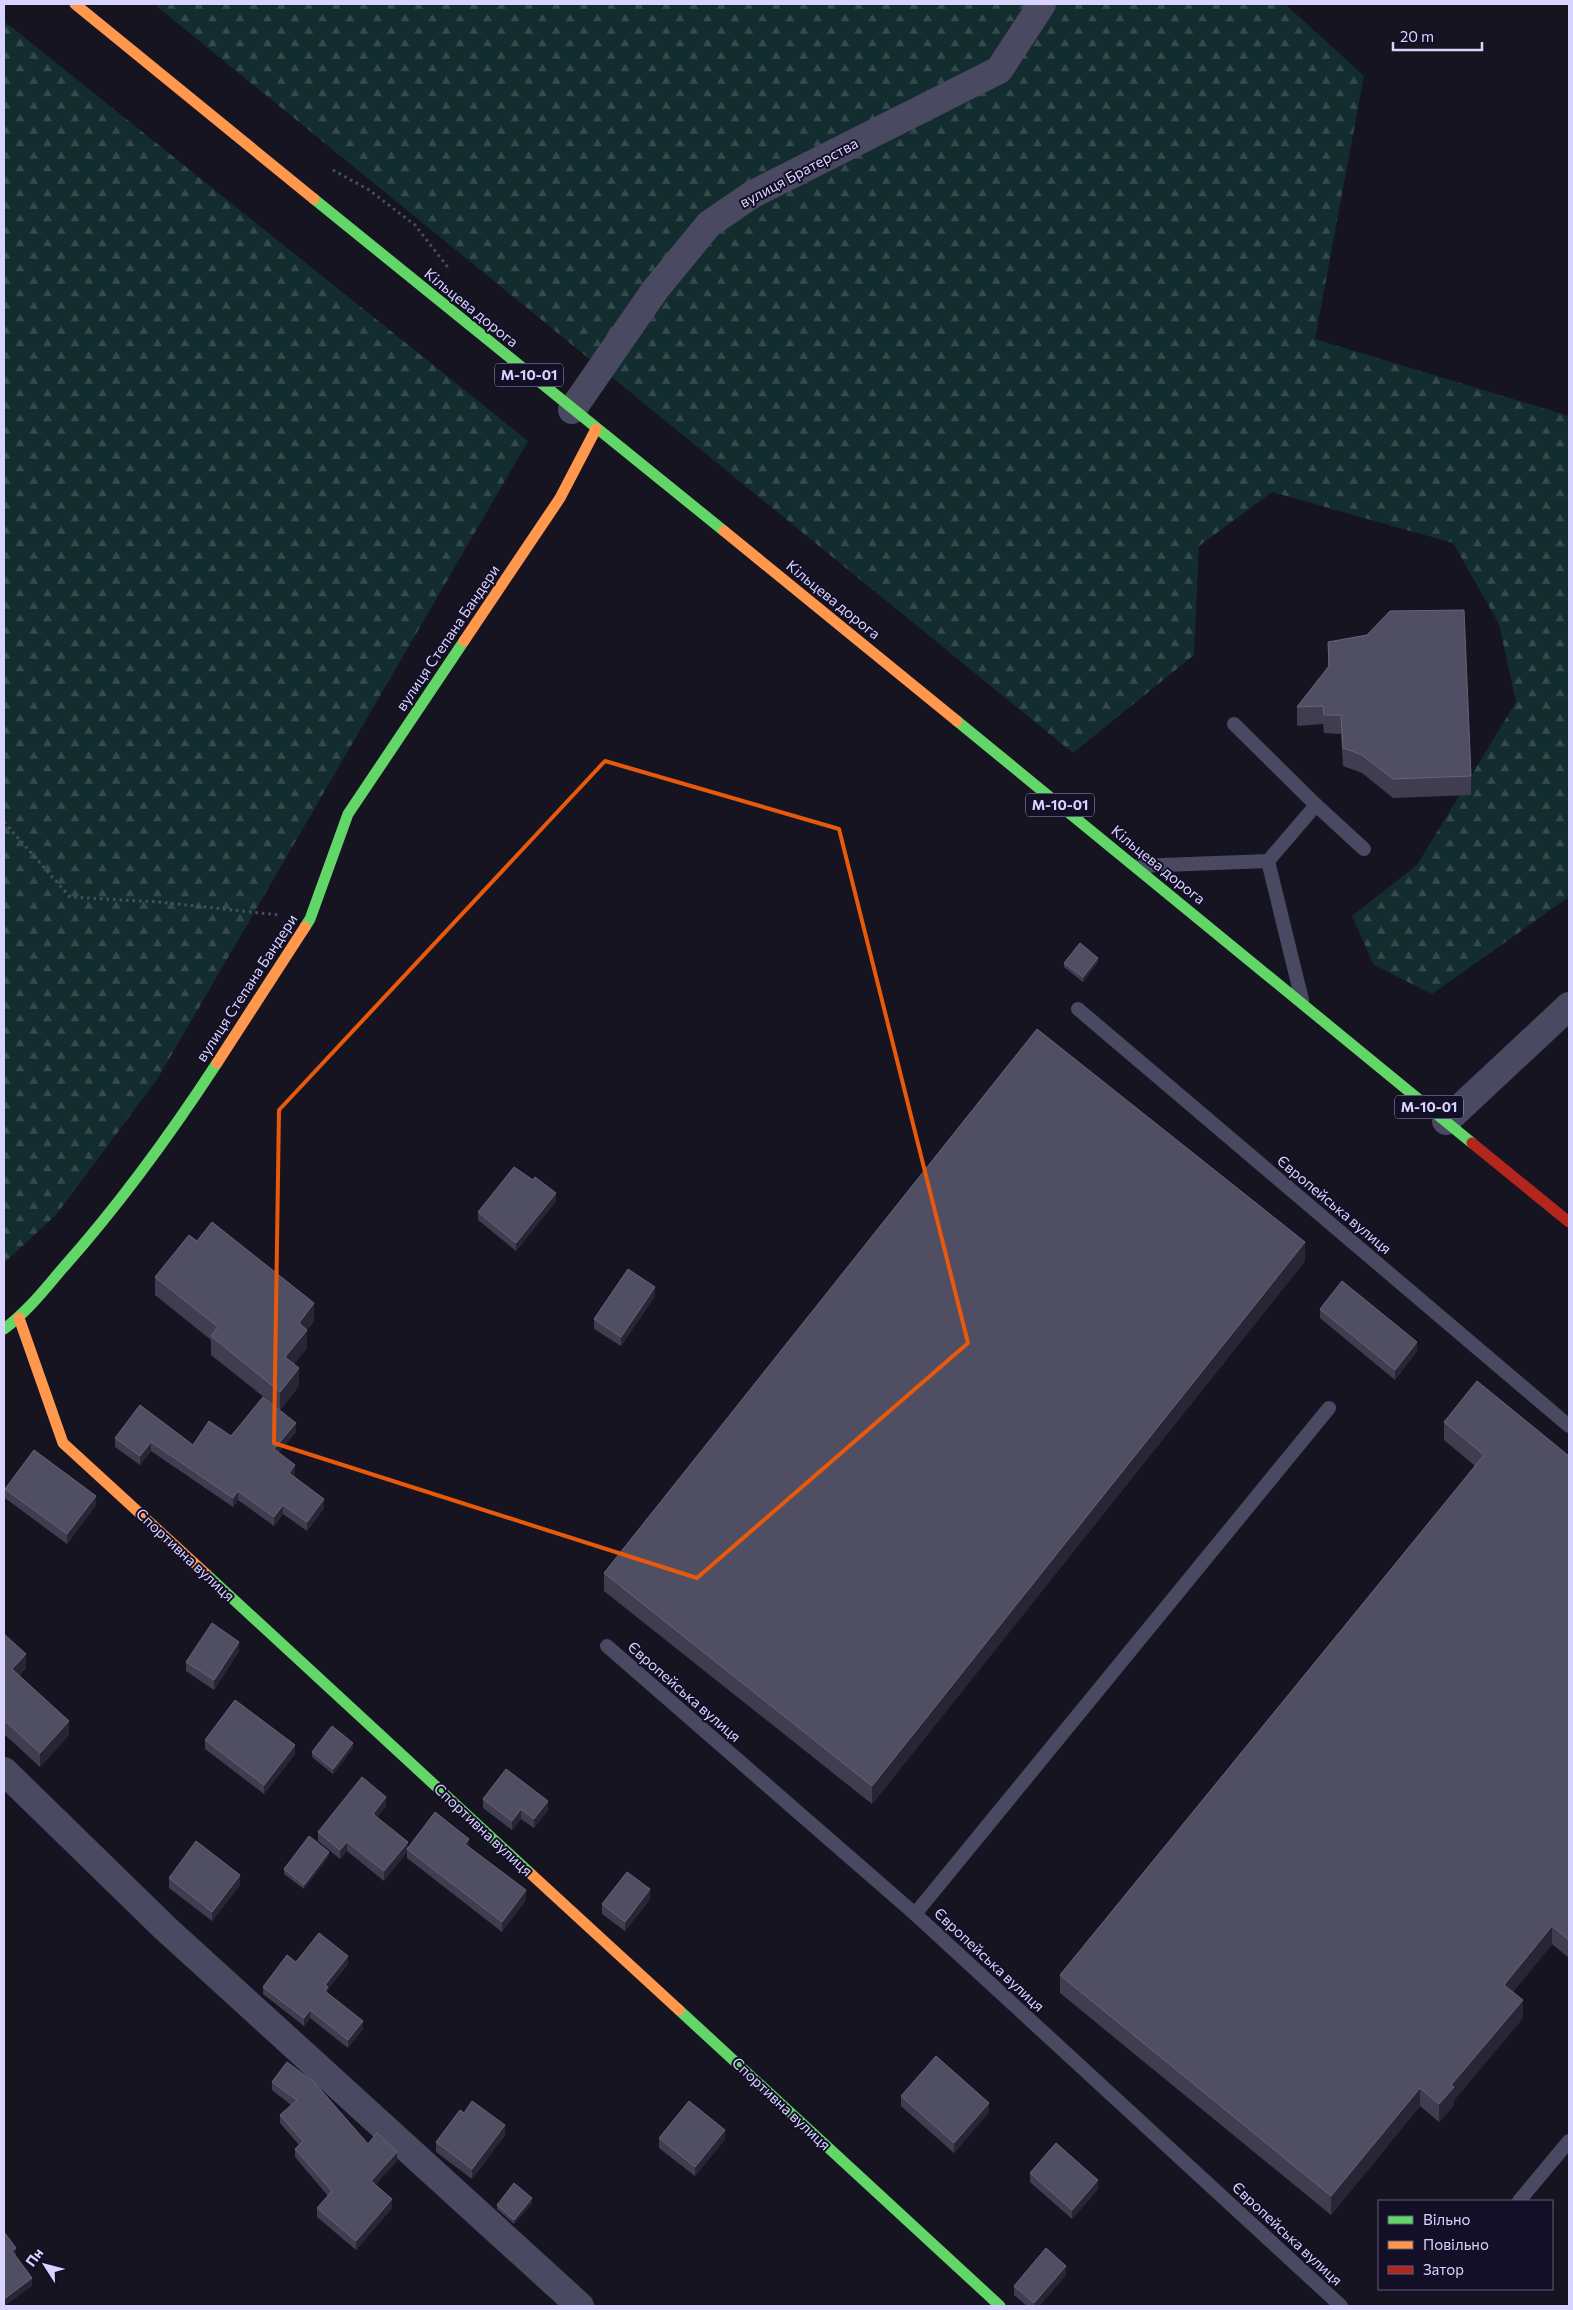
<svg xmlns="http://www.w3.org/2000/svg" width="1573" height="2310" font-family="Commissioner,sans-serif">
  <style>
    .forest { fill: url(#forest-firs) }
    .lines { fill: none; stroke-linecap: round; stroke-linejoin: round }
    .path { stroke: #44505f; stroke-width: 3; stroke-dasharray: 2.5 4; stroke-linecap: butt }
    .lane { stroke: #4a4962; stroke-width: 14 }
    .street { stroke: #4a4962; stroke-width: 28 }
    .fast { stroke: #63d668; stroke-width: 11 }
    .slow { stroke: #ff974d; stroke-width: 11 }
    .jam { stroke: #b3261e; stroke-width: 11 }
    .wall { fill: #403d50 }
    .shaded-wall { fill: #282635 }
    .building { fill: #504e63; stroke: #66637b }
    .marked { fill: none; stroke: #e8590c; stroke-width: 4; stroke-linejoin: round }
    .labels { text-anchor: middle; stroke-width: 4; stroke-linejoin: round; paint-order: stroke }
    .shield { fill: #130f26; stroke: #9e99be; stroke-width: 1 }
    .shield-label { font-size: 14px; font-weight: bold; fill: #d9d4ff }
    .street-label { font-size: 15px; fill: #d9d4ff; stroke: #130f26 }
  </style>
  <defs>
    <pattern id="forest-firs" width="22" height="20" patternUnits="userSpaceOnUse" patternTransform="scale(1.25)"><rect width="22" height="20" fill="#132c2d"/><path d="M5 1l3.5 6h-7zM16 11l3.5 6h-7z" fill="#354a4c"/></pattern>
  </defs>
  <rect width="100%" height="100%" fill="#161421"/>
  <g class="forest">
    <path d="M154 4H1285L1364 76 1315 339 1569 416V897L1432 994 1374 965 1352 916 1417 865 1516 702 1499 624 1453 543 1272 492 1199 546 1194 655 1073 753Z"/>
    <path d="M4 21 528 441 158 1078 56 1215 4 1263Z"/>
  </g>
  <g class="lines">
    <g class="path">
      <path d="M333 170 369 190 415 225 450 270"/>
      <path d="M4 822 70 897 159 902 279 915"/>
    </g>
    <g class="lane">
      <path d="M1234 724 1316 805 1268 861 1302 1000"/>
      <path d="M1316 805 1364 849"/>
      <path d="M1137 866 1268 861"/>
      <path d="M1078 1009 1569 1426"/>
      <path d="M607 1646 915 1914 1341 2306"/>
      <path d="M915 1914 1329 1408"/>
      <path d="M1519 2201 1569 2141"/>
    </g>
    <g class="street">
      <path d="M572 410 655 290 709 224 753 194 999 70 1042 4"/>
      <path d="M1446 1121 1569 1006"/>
      <path d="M4 1771 165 1928 580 2306"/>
    </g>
    <g class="fast">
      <path d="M314 199 724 531"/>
      <path d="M957 721 1472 1143"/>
      <path d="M305 927 310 919 348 814 464 641"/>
      <path d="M4 1329C27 1312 44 1290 62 1269 119 1205 170 1135 217 1063"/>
      <path d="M206 1574 531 1874"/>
      <path d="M679 2010 1000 2306"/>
    </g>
    <g class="slow">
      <path d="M75 4 314 199"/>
      <path d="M724 531 957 721"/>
      <path d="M464 641 560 498 596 429"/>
      <path d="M217 1063 305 927"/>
      <path d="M19 1318 63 1443 206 1574"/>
      <path d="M531 1874 679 2010"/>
    </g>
    <path class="jam" d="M1472 1143 1569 1222"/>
  </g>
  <g class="wall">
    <path d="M1328 642 1471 776V795L1393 798 1362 773 1343 766 1341 734 1324 733 1323 724 1297 726V707L1328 667Z"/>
    <path d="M1098 962 1083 982 1064 967V963Z"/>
    <path d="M556 1201 516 1251 478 1220V1212Z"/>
    <path d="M197 1241 314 1321 307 1330V1348L294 1364 299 1386 280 1410 211 1355V1340L155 1295V1277Z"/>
    <path d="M1305 1261 872 1804 604 1591V1573Z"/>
    <path d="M655 1296 621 1346 594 1329V1319Z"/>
    <path d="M1320 1309 1417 1351 1395 1380 1320 1318Z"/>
    <path d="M1444 1422 1569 1456V1958L1552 1944 1513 1992 1523 2018 1454 2100V2105L1439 2122 1420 2106 1331 2215 1060 1993V1975L1475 1466 1444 1440Z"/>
    <path d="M296 1432 278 1453 295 1474 294 1476 324 1508 307 1531 283 1514 274 1526 238 1500 233 1507 151 1451 140 1465 115 1447V1438L193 1445 231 1436Z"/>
    <path d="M5 1489 96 1505 67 1544 5 1498Z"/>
    <path d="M4 1634 26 1668 19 1676 69 1735 40 1767 4 1734Z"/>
    <path d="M239 1651 214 1690 186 1671V1662Z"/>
    <path d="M205 1740 295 1754 264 1794 205 1749Z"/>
    <path d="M353 1748 333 1774 312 1757V1752Z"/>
    <path d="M483 1799 548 1810 534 1828 521 1819 512 1830 483 1808Z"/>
    <path d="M386 1806 377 1817 408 1848 469 1847 526 1900 502 1932 407 1858V1852L384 1881 347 1851 340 1859 318 1841V1832Z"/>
    <path d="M329 1856 304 1889 284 1874V1869Z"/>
    <path d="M169 1878 240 1885 212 1921 169 1888Z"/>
    <path d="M650 1899 625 1931 602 1914V1904Z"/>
    <path d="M296 1962 348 1964 328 1989V1994L363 2029 348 2048 310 2018 304 2026 263 1994V1987Z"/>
    <path d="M272 2082 368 2144 397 2161 375 2185 392 2208 356 2250 317 2217V2208L328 2196 295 2157V2149L299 2145 280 2123V2115L291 2105 272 2090Z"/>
    <path d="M901 2096 989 2112 954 2153 901 2106Z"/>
    <path d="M464 2113 505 2135 472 2179 436 2152V2142Z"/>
    <path d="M659 2138 725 2139 695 2176 659 2148Z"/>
    <path d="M1030 2173 1098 2189 1072 2219 1030 2182Z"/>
    <path d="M532 2203 514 2224 497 2209V2205Z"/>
    <path d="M1066 2275 1039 2306H1027L1014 2295V2286Z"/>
  </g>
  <g class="shaded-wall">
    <path d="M1098 958V962L1083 982V977Z"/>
    <path d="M556 1193V1201L516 1251V1243Z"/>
    <path d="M1305 1242V1261L872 1804V1786Z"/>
    <path d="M655 1287V1296L621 1346V1337Z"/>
    <path d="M314 1303V1321L307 1330V1348L285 1375V1357L299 1323Z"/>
    <path d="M1417 1342V1351L1395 1380V1370Z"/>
    <path d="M299 1368V1386L280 1410V1392Z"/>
    <path d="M296 1423V1432L274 1458V1449Z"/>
    <path d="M151 1442V1451L140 1465V1456Z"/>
    <path d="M295 1465V1474L289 1482V1473Z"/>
    <path d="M238 1491V1500L233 1507V1498Z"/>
    <path d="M96 1496V1505L67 1544V1534Z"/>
    <path d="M324 1499V1508L307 1531V1522Z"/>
    <path d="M283 1505V1514L274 1526V1517Z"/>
    <path d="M239 1642V1651L214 1690V1680Z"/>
    <path d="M26 1654V1668L12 1683V1669Z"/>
    <path d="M69 1721V1735L40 1767V1753Z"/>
    <path d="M353 1743V1748L333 1774V1769Z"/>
    <path d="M295 1745V1754L264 1794V1785Z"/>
    <path d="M386 1797V1806L373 1823V1814Z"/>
    <path d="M548 1801V1810L534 1828V1819Z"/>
    <path d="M521 1809V1819L512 1830V1821Z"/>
    <path d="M469 1839V1848L465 1844Z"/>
    <path d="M347 1842V1851L340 1859V1850Z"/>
    <path d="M408 1842 407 1852 384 1881V1871Z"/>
    <path d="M329 1852V1856L304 1889V1885Z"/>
    <path d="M240 1875V1885L212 1921V1912Z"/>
    <path d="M650 1889V1899L625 1931V1922Z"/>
    <path d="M526 1890V1900L502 1932V1922Z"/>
    <path d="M1552 1926V1944L1504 2003V1985Z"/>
    <path d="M348 1956V1964L328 1989V1994L325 1999V1985Z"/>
    <path d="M1523 2000V2018L1454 2100V2105L1439 2122V2104L1451 2085Z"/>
    <path d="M310 2010V2018L304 2026V2018Z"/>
    <path d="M363 2021V2029L348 2048V2040Z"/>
    <path d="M1420 2088V2106L1331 2215V2196Z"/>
    <path d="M989 2103V2112L954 2153V2143Z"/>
    <path d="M505 2125V2135L472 2179V2169Z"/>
    <path d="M725 2130V2139L695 2176V2167Z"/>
    <path d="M397 2152V2161L371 2190V2181Z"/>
    <path d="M1098 2180V2189L1072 2219V2210Z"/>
    <path d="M532 2198V2203L514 2224V2220Z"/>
    <path d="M392 2199V2208L356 2250V2241Z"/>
    <path d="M16 2248V2256L12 2251Z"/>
    <path d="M1066 2266V2275L1039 2306H1034V2303Z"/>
    <path d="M32 2278V2286L5 2306H4V2299Z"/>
  </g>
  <g class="building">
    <path d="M1464 610 1471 776 1393 779 1362 755 1343 748 1341 715H1324L1323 706 1297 707 1329 666 1328 642 1367 635 1390 611Z"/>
    <path d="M1080 943 1098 958 1083 977 1064 963Z"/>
    <path d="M1037 1029 1305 1242 872 1786 604 1573Z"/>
    <path d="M514 1167 533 1180 535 1177 556 1193 516 1243 478 1212Z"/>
    <path d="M212 1222 314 1303 299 1323 307 1330 285 1357 299 1368 280 1392 211 1336 218 1327 155 1277 189 1235 197 1241Z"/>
    <path d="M628 1269 655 1287 621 1337 594 1319Z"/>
    <path d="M1342 1281 1417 1342 1395 1370 1320 1309Z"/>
    <path d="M1477 1381 1569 1456V1940L1552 1926 1504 1985 1523 2000 1451 2085 1454 2087 1439 2104 1420 2088 1331 2196 1060 1975 1484 1455 1444 1422Z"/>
    <path d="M263 1397 296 1423 274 1449 295 1465 289 1473 324 1499 307 1522 283 1505 274 1517 238 1491 233 1498 151 1442 140 1456 115 1438 140 1405 193 1445 209 1421 231 1436Z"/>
    <path d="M34 1450 96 1496 67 1534 5 1489Z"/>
    <path d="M212 1623 239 1642 214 1680 186 1662Z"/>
    <path d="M4 1634 26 1654 12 1669 69 1721 40 1753 4 1720Z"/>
    <path d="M235 1700 295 1745 264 1785 205 1740Z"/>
    <path d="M332 1726 353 1743 333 1769 312 1752Z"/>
    <path d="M506 1769 548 1801 534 1819 521 1809 512 1821 483 1799Z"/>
    <path d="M362 1777 386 1797 373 1814 408 1842 384 1871 347 1842 340 1850 318 1832Z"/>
    <path d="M435 1812 469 1839 465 1844 526 1890 502 1922 407 1849Z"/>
    <path d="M309 1836 329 1852 304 1885 284 1869Z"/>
    <path d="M196 1841 240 1875 212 1912 169 1878Z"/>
    <path d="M627 1872 650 1889 625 1922 602 1904Z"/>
    <path d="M319 1933 348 1956 325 1985 328 1987 325 1991 363 2021 348 2040 310 2010 304 2018 263 1987 287 1955 296 1962Z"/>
    <path d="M936 2056 989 2103 954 2143 901 2096Z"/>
    <path d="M287 2062 314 2082 368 2144 377 2133 397 2152 371 2181 392 2199 356 2241 317 2208 332 2191 295 2149 303 2141 280 2115 297 2100 272 2082Z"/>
    <path d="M472 2101 505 2125 472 2169 436 2142 460 2110 464 2113Z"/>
    <path d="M689 2101 725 2130 695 2167 659 2138Z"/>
    <path d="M1056 2143 1098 2180 1072 2210 1030 2173Z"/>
    <path d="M514 2183 532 2198 514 2220 497 2205Z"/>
    <path d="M4 2232 16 2248 12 2251 32 2278 4 2299Z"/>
    <path d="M1046 2248 1066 2266 1034 2303 1014 2286Z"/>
  </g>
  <path class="marked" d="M605 761 839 829 968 1343 697 1578 274 1443 279 1110Z"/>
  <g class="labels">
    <g class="shield">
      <rect x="495" y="363.5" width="68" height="23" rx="4"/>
      <rect x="1026" y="793.5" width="68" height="23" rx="4"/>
      <rect x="1395" y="1095.5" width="68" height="23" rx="4"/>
    </g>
    <g class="shield-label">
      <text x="529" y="380">М-10-01</text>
      <text x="1060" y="810">М-10-01</text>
      <text x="1429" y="1112">М-10-01</text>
    </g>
    <g class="street-label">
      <text transform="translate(799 173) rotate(-28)" y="5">вулиця Братерства</text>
      <text transform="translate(471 308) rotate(39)" y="5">Кільцева дорога</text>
      <text transform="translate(833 600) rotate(39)" y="5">Кільцева дорога</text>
      <text transform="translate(448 638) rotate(-56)" y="5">вулиця Степана Бандери</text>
      <text transform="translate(1158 865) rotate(39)" y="5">Кільцева дорога</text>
      <text transform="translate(247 988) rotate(-57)" y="5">вулиця Степана Бандери</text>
      <text transform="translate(1334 1205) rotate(40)" y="5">Європейська вулиця</text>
      <text transform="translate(185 1555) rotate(43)" y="5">Спортивна вулиця</text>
      <text transform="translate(684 1692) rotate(41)" y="5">Європейська вулиця</text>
      <text transform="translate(483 1830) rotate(43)" y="5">Спортивна вулиця</text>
      <text transform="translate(989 1960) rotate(43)" y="5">Європейська вулиця</text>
      <text transform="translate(781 2104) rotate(43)" y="5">Спортивна вулиця</text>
      <text transform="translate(1287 2234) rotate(43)" y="5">Європейська вулиця</text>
    </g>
  </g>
  <rect width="1573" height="2310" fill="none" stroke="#d9d4ff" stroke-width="10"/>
  <rect x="1378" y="2200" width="175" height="90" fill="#130f26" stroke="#625e7d"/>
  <rect x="1388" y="2216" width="25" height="8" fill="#63d668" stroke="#625e7d"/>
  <text x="1423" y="2225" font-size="15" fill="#d9d4ff">Вільно</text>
  <rect x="1388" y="2241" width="25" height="8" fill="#ff974d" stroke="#625e7d"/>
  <text x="1423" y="2250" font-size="15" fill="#d9d4ff">Повільно</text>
  <rect x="1388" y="2266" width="25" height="8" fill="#b3261e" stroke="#625e7d"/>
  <text x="1423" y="2275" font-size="15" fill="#d9d4ff">Затор</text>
  <g transform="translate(45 2265) rotate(306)" stroke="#130f26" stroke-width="4" paint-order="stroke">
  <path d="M0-4L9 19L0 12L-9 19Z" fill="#d9d4ff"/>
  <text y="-8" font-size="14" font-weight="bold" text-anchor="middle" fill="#d9d4ff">Пн</text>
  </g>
  <path d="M1393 42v8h89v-8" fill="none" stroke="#d9d4ff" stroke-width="2.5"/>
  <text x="1400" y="42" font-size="15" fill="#d9d4ff" stroke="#130f26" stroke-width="4" paint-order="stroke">20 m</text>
</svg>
